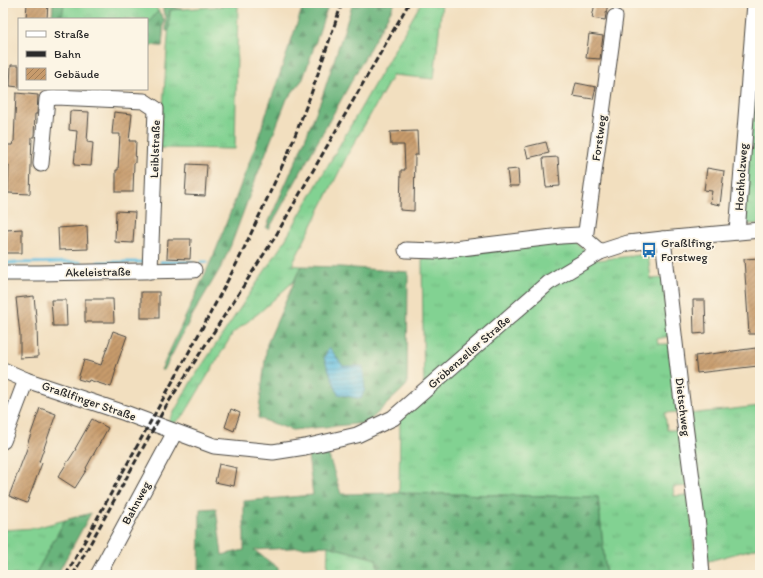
<svg xmlns="http://www.w3.org/2000/svg" width="763" height="578" font-family="Itim,sans-serif">
  <style>
    .grass { fill: url(#grass-tufts); stroke: #567e5e }
    .forest { fill: url(#forest-firs); stroke: #4a7054 }
    .water { fill: url(#water-rules); stroke: #467485 }
    .lines { fill: none; stroke-linecap: round; stroke-linejoin: round }
    .stream { stroke: #61bddf; stroke-width: 3 }
    .building { fill: url(#building-hatch) }
    .minor-casing { stroke: #494641; stroke-width: 17 }
    .minor { stroke: #fff; stroke-width: 15 }
    .rail { stroke: #2b2b2b; stroke-width: 3; stroke-dasharray: 6 3; stroke-linecap: butt }
    .labels { text-anchor: middle; stroke-width: 3.5; stroke-linejoin: round; paint-order: stroke }
    .street-label { font-size: 12px; fill: #2b2b2b; stroke: #fcf5e5 }
    .poi-label { font-size: 12px; fill: #2b2b2b; stroke: #fcf5e5; text-anchor: start }
  </style>
  <defs>
    <pattern id="grass-tufts" width="24" height="20" patternUnits="userSpaceOnUse"><rect width="24" height="20" fill="#82d292"/><path d="M3 7l-1-3M5 7V3M7 7l1-3M15 17l-1-3M17 17v-4M19 17l1-3" fill="none" stroke="#70b47e"/></pattern>
    <pattern id="forest-firs" width="22" height="20" patternUnits="userSpaceOnUse"><rect width="22" height="20" fill="#69b47c"/><path d="M5 1l3.5 6h-7zM16 11l3.5 6h-7z" fill="#579366"/></pattern>
    <pattern id="water-rules" width="6" height="5" patternUnits="userSpaceOnUse"><rect width="6" height="5" fill="#61bddf"/><path d="M0 2.5h6" fill="none" stroke="#509ab5"/></pattern>
    <pattern id="building-hatch" width="6" height="6" patternUnits="userSpaceOnUse"><rect width="6" height="6" fill="#c79b6c"/><path d="M-1 1l2-2M0 6l6-6M5 7l2-2" fill="none" stroke="#a27f59"/></pattern>
  </defs>
  <rect width="100%" height="100%" fill="#fcf5e5"/>
  <filter id="ink" filterUnits="userSpaceOnUse"><feTurbulence type="fractalNoise" baseFrequency=".025" numOctaves="2"/><feDisplacementMap in="SourceGraphic" scale="8" xChannelSelector="R" yChannelSelector="G"/><feConvolveMatrix kernelMatrix="1 2 1 2 8 2 1 2 1" color-interpolation-filters="sRGB"/></filter>
  <filter id="wash" filterUnits="userSpaceOnUse"><feTurbulence type="fractalNoise" baseFrequency=".012" numOctaves="4" result="noise"/><feDisplacementMap in="SourceGraphic" scale="16" xChannelSelector="R" yChannelSelector="G"/><feGaussianBlur stdDeviation="0.9" result="paint"/><feColorMatrix in="noise" values="0 0 0 0 0 0 0 0 0 0 0 0 0 0 0 0 0 1.4 0 .05"/><feComposite in="paint" operator="in"/></filter>
  <g filter="url(#wash)">
    <rect width="100%" height="100%" fill="#f2dfbf"/>
    <g class="grass">
      <path d="M53 3H155V6L164 19 162 46 147 45V19H52Z"/>
      <path d="M421 3H442L434 79 393 75 348 154 292 265 301 266 294 281 260 312 233 333 184 415 173 424 168 423 191 382 284 242Z"/>
      <path d="M760 4V224H746L742 220Z"/>
      <path d="M238 5 235 149 160 148 170 10Z"/>
      <path d="M569 238 598 260 648 254 651 279 663 278 670 336 657 339 658 344H670L679 412 665 413 667 430H681L688 486 673 487 674 496 689 495 696 575H606L598 497 399 493 400 420 424 398 422 259Z"/>
      <path d="M760 406V547L705 562 688 414Z"/>
      <path d="M65 520 35 575H3V530L35 528Z"/>
      <path d="M328 546 376 559 379 575H327Z"/>
    </g>
    <g class="forest">
      <path d="M53 3H64L62 19H52Z"/>
      <path d="M304 3H329L303 79 287 99 256 178 231 245 221 267 192 316 164 370H161L216 250 254 150Z"/>
      <path d="M353 3H395L269 229 266 228 298 156 321 100Z"/>
      <path d="M171 6 181 9 170 10 169 31H166V17L163 11V7Z"/>
      <path d="M158 11 164 19 162 46 147 45V24Z"/>
      <path d="M301 266 341 267 408 272 407 385 367 423 292 430 258 418 267 344Z"/>
      <path d="M327 450 341 494 399 493 598 497 606 575H379L376 559 328 546 254 550 278 568V575H199L200 509 216 508 222 555 244 550V501L313 495 308 455Z"/>
      <path d="M91 513 57 575H35L65 520Z"/>
    </g>
    <path class="water" d="M329 347 343 366H363L365 389 361 399 338 394 324 358Z"/>
    <g class="lines">
      <g class="stream">
        <path d="M98 262H143"/>
        <path d="M161 262H192"/>
        <path d="M201 262H207"/>
        <path d="M3 263 81 262"/>
      </g>
    </g>
    <g id="blocks">
      <g class="building">
        <path d="M27 3H48L47 19 26 18Z"/>
        <path d="M595 3H608L605 20 592 18Z"/>
        <path d="M589 34 603 36 600 59 586 58Z"/>
        <path d="M11 65H19V87L10 86Z"/>
        <path d="M576 83 596 87 593 99 573 96Z"/>
        <path d="M16 93 38 95 37 114H35L34 137H32L30 194 8 193 9 165H6L7 145H12L13 142H14Z"/>
        <path d="M70 111 89 112 87 142 93 143 91 166 74 165 77 131 69 130Z"/>
        <path d="M114 112 132 114 129 141H136L135 163H134L133 192H116V170H118L120 134H112Z"/>
        <path d="M417 131 418 155H415L414 211 400 210 401 170H405L404 145H391L390 132Z"/>
        <path d="M546 142 549 153 528 158 525 147Z"/>
        <path d="M558 157 560 186 546 187 543 158Z"/>
        <path d="M187 164 207 165 205 196 185 195Z"/>
        <path d="M707 168 724 171 720 205 710 203 712 191 704 190Z"/>
        <path d="M518 169 519 186H509L507 170Z"/>
        <path d="M116 211 135 212 133 243 115 242Z"/>
        <path d="M87 226 88 249 59 250 58 228Z"/>
        <path d="M22 229V253H3V235H6V230Z"/>
        <path d="M168 239H191L190 259 167 258Z"/>
        <path d="M760 258V334H749L744 259Z"/>
        <rect x="141" y="292" width="18" height="26"/>
        <path d="M34 296 37 327 38 357 20 358V335L16 298Z"/>
        <path d="M85 299H113L114 322H85Z"/>
        <path d="M51 300H66L67 326H53Z"/>
        <path d="M693 300H705L706 333 694 334Z"/>
        <path d="M113 331 127 336 115 370H116L111 387 89 380 88 382 78 379 84 360 101 365Z"/>
        <path d="M756 348 758 366 697 373 695 356Z"/>
        <path d="M40 408 56 414 39 462 42 463 27 503 9 496 28 446 27 445Z"/>
        <path d="M231 409 240 413 234 431 225 427Z"/>
        <path d="M92 419 108 428 86 468 87 469 75 488 58 477 76 449H75Z"/>
        <path d="M219 464 237 468 234 486 215 482Z"/>
      </g>
    </g>
  </g>
  <g filter="url(#ink)">
    <use href="#blocks" fill-opacity="0" stroke="#494641" stroke-width="1"/>
    <g class="lines">
      <defs>
        <g id="minor">
          <path d="M41 164 47 99 56 97 144 101 156 109 150 271"/>
          <path d="M737 232 755 3"/>
          <path d="M663 239 680 386 698 526 702 575"/>
          <path d="M406 250 437 251 561 236 579 235 585 239"/>
          <path d="M600 252 585 239 615 17"/>
          <path d="M3 273H39L194 270"/>
          <path d="M3 370 26 380 125 413 214 446 273 452 305 447 357 435 393 418 548 283 600 252 628 243 663 239 760 230"/>
          <path d="M3 441 26 380"/>
          <path d="M98 575 175 432"/>
        </g>
      </defs>
      <use href="#minor" class="minor-casing"/>
      <use href="#minor" class="minor"/>
      <g class="rail">
        <path d="M66 575 211 312 239 259 261 212 289 151 311 94 342 3"/>
        <path d="M73 575 166 406 275 237 409 3"/>
      </g>
    </g>
  </g>
  <defs>
    <symbol id="bus-bare" viewBox="-9 -9 18 18"><path d="M-5-6H5V4H4V6H2V4H-2V6H-4V4H-5ZM-3.5-4V0h7V-4ZM-3.5 1.2v1.5H-2V1.2ZM2 1.2v1.5H3.5V1.2Z" fill="#1f6fb2" stroke="#fcf5e5" stroke-width="2.5" paint-order="stroke"/></symbol>
  </defs>
  <g fill-rule="evenodd">
    <use href="#bus-bare" x="638" y="239" width="22" height="22"/>
  </g>
  <g class="labels">
    <g class="street-label">
      <text transform="translate(599 138) rotate(-82)" y="4">Forstweg</text>
      <text transform="translate(155 149) rotate(-88)" y="4">Leiblstraße</text>
      <text transform="translate(741 177) rotate(-86)" y="4">Hochholzweg</text>
      <text transform="translate(98 272) rotate(-1)" y="4">Akeleistraße</text>
      <text transform="translate(469 352) rotate(-41)" y="4">Gröbenzeller Straße</text>
      <text transform="translate(89 401) rotate(19)" y="4">Graßlfinger Straße</text>
      <text transform="translate(683 407) rotate(83)" y="4">Dietschweg</text>
      <text transform="translate(136 503) rotate(-62)" y="4">Bahnweg</text>
    </g>
    <g class="poi-label">
      <text x="661" y="247">Graßlfing,<tspan x="661" dy="14">Forstweg</tspan></text>
    </g>
  </g>
  <rect width="763" height="578" fill="none" stroke="#fcf5e5" stroke-width="16"/>
  <rect x="18" y="18" width="130" height="72" fill="#fcf5e5" stroke="#a8a49b"/>
  <rect x="26" y="31" width="20" height="6" fill="#ffffff" stroke="#a8a49b"/>
  <text x="54" y="38" font-size="12" fill="#2b2b2b">Straße</text>
  <rect x="26" y="51" width="20" height="6" fill="#2b2b2b" stroke="#a8a49b"/>
  <text x="54" y="58" font-size="12" fill="#2b2b2b">Bahn</text>
  <rect x="26" y="68" width="20" height="12" fill="url(#building-hatch)" stroke="#a8a49b"/>
  <text x="54" y="78" font-size="12" fill="#2b2b2b">Gebäude</text>
</svg>
